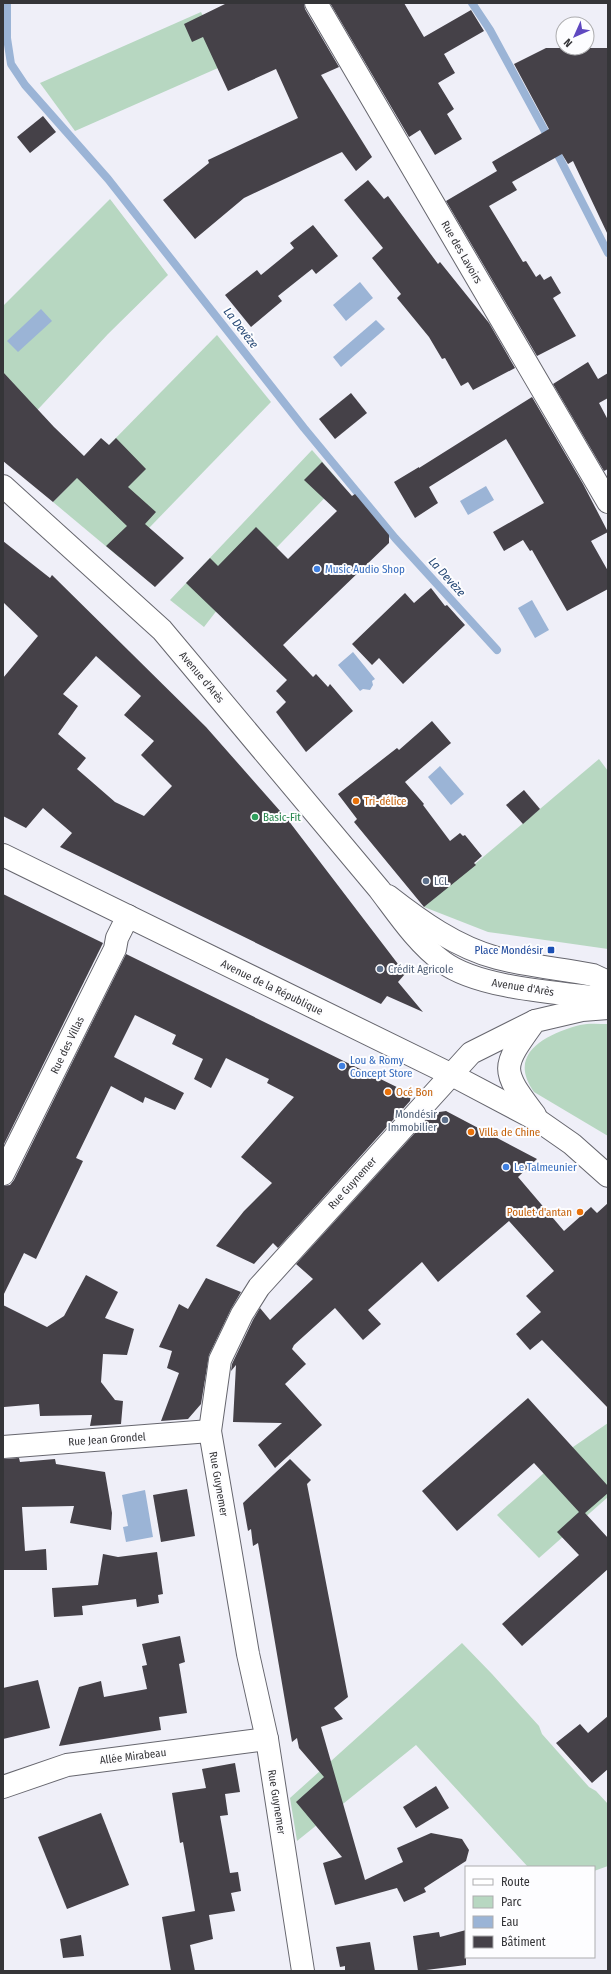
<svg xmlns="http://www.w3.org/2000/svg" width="611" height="1974" font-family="'Fira Sans Condensed',sans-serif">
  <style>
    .green { fill: #b7d7c1 }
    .water { fill: #9bb4d6 }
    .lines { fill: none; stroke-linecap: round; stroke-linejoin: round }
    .stream { stroke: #9bb4d6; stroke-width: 8 }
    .building { fill: #454148; fill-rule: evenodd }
    .minor-casing { stroke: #66666e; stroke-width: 24 }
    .major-casing { stroke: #66666e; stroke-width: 24 }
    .minor { stroke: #fff; stroke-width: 22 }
    .major { stroke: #fff; stroke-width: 22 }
    .shop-dot { fill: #3f7fe0; stroke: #fdfdff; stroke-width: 1.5 }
    .food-dot { fill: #e8710a; stroke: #fdfdff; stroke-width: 1.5 }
    .leisure-dot { fill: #2e9e5b; stroke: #fdfdff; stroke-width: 1.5 }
    .service-dot { fill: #5c6f8a; stroke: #fdfdff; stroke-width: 1.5 }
    .transit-dot { fill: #1a4fb4; stroke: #fdfdff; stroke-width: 1.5 }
    .labels { text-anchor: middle; stroke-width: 4; stroke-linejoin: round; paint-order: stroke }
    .street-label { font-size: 11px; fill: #353538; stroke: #fdfdff }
    .shop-label { font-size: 11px; fill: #366cbe; stroke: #fdfdff; text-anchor: start }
    .food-label { font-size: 11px; fill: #c56008; stroke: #fdfdff; text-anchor: start }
    .leisure-label { font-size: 11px; fill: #27864d; stroke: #fdfdff; text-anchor: start }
    .service-label { font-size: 11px; fill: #4e5e75; stroke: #fdfdff; text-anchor: start }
    .transit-label { font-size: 11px; fill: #164399; stroke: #fdfdff; text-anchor: end }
    .water-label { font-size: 12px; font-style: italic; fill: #264875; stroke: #fdfdff }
  </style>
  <rect width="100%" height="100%" fill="#efeff8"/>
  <g class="green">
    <path d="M201 12 212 33 218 68 75 131 40 83Z"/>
    <path d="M110 199 168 275 108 334 3 447V306Z"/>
    <path d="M217 335 271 402 120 558 53 502Z"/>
    <path d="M312 450 340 482 221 605 204 627 170 600Z"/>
    <path d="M599 759 608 771V949L488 932 424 907Z"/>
    <path d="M608 1024V1136L534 1092C506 1053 547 1034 580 1025 589 1023 599 1024 608 1024Z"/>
    <path d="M608 1423V1497L539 1558 497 1515 573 1447Z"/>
    <path d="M462 1643 492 1674 539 1726 542 1734 589 1787 596 1791 608 1804V1866L594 1871V1867H528L416 1745 297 1841 290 1798Z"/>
  </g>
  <g class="water">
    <path d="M360 282 373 298 346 321 333 305Z"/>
    <path d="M41 309 52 321 18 352 7 341Z"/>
    <path d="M376 320 385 329 341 367 333 357Z"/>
    <path d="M486 486 494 500 468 515 460 501Z"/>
    <path d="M532 600 549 630 535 638 518 608Z"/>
    <path d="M353 652 375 679 372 681 373 685 370 690 363 689 360 691 338 665Z"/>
    <path d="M440 766 464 794 451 805 428 777Z"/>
    <path d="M145 1490 153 1537 126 1542 123 1527 128 1526 122 1495Z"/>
  </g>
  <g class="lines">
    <g class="stream">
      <path d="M7 3V38L11 64 25 85 108 179 304 428 395 538 497 650"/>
      <path d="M472 3 490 30 559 157 608 253"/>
    </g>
  </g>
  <g class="building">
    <path d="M227 3H304L305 9 339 67 321 75 372 157 356 171 342 152 325 160 244 198 195 239 163 200 209 163 208 160 298 118 276 69 228 91 203 37 192 42 184 24Z"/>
    <path d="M330 3H404L424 37 471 10 484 31 444 54 455 73 438 83 454 109 447 114 462 139 435 155 420 130 409 137Z"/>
    <path d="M546 48H608V235L573 161 568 164 562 154 512 182 517 190 489 206 523 262 526 261 536 277 540 274 544 280 551 276 561 293 553 298 576 336 537 356 446 201 497 171 492 162 549 129 514 64Z"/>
    <path d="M43 116 56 132 30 153 17 137Z"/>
    <path d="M368 180 384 199 388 196 438 264 440 262 489 323 515 368 473 390 468 382 461 386 445 358 442 359 429 337 397 298 401 294 372 258 383 248 344 200Z"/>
    <path d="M313 225 338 256 316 274 312 269 278 296 282 301 251 327 225 295 257 270 261 275 294 248 290 243Z"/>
    <path d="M588 362 598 379 608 373V398L599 403 608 420V469L604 471 553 384Z"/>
    <path d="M3 372 54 427 84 456 101 438 109 445 116 438 146 469 128 487 156 512 145 524 184 558 155 587 106 546 127 526 77 478 53 502 3 461Z"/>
    <path d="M351 393 367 413 335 439 319 419Z"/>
    <path d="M532 397 583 484 608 532 591 541 608 571V589L567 611 532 550 530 551 523 540 504 551 493 532 544 503 506 439 429 487 438 503 415 518 394 482 419 467V468Z"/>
    <path d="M322 462 352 496 355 494 389 535V543L283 645 313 677 316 674 328 687 330 684 353 711 306 752 276 712 286 702 276 691 287 680 186 583 210 558 218 566 256 527 288 559 337 511 304 480Z"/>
    <path d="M3 541 50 578 52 575 206 727 288 820 398 964 405 974 398 982 423 1012 387 996 381 1004 60 847 72 833 43 808 26 828 3 816V678L38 636 3 602ZM96 656 141 696 124 715 154 741 141 755 172 786 144 816 115 802 77 769 86 758 58 734 78 706 63 694Z"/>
    <path d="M431 588 445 606 447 605 465 625 403 684 379 658 372 665 352 644 405 593 414 603Z"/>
    <path d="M432 721 451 743 405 782 424 804 423 805 450 841 460 833 463 836 465 835 482 856 474 863 476 865 424 907 354 822 357 819 338 794 397 748 399 750Z"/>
    <path d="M524 790 540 809 523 824 506 805Z"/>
    <path d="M3 894 103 943 3 1146Z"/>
    <path d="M126 954 411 1094 410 1101 278 1248 273 1243 254 1264 216 1246 244 1211 272 1183 241 1157 294 1097 267 1083 269 1079 226 1058 211 1088 194 1079 203 1059 172 1044 176 1035 135 1015 114 1057 184 1093 175 1110 145 1097 143 1103 111 1086 76 1158 83 1161 36 1259 24 1253 3 1296V1186L10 1185 14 1180Z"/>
    <path d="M446 1111 537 1159 518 1177 564 1231 591 1207 597 1213 608 1203V1408L542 1340 530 1350 516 1334 541 1312 526 1296 554 1271 509 1221 438 1282 422 1262 368 1310 381 1324 363 1340 335 1308 294 1345 292 1349 306 1364 285 1384 322 1425 275 1468 258 1445 282 1423 233 1422 236 1365 231 1371 232 1364 253 1320 260 1308 270 1320 313 1279 296 1264 433 1113Z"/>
    <path d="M86 1275 118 1292 105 1318 134 1329 127 1355 103 1354 101 1382 115 1400 123 1401 121 1424 90 1426 92 1415 40 1416 39 1404 4 1407 3 1305 47 1327 64 1316Z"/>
    <path d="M206 1278 241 1292 231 1309 209 1355 201 1404 188 1419 161 1421 179 1373 167 1368 172 1351 159 1347 179 1304 188 1309Z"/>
    <path d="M528 1398 608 1486V1493L585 1513 608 1538V1569L522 1646 502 1624 579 1555 557 1532 579 1512 534 1463 457 1531 422 1491Z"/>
    <path d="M19 1458 20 1462 55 1459 56 1464 105 1472 112 1513 111 1530 70 1523 74 1506 22 1507 25 1551 46 1549 47 1570H3V1459Z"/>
    <path d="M290 1459 311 1480 307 1484 348 1697 334 1708 343 1719 321 1727 365 1880 403 1862 397 1848 431 1833 462 1839 469 1850 466 1861 424 1888 426 1892 404 1902 397 1888 335 1905 323 1863 342 1857 296 1802 324 1777 299 1748 297 1738 292 1742 258 1543 253 1546 251 1529 248 1531 243 1503Z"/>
    <path d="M187 1489 195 1536 161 1542 153 1495Z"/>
    <path d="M157 1552 163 1594 158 1595 159 1603 137 1607 136 1599 82 1606 83 1615 54 1617 52 1588 98 1585 103 1554 118 1557Z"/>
    <path d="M180 1636 185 1662 179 1664 187 1713 159 1717 161 1730 59 1746 79 1687 101 1681 104 1697 147 1689 142 1666 147 1665 142 1644Z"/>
    <path d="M38 1680 50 1728 3 1739V1688Z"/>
    <path d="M608 1716V1769L592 1783 556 1743 580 1724 588 1733Z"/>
    <path d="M235 1763 240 1792 225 1794 228 1815 220 1816 230 1873 238 1872 241 1891 231 1893 235 1911 209 1915 213 1939 190 1945 195 1971H171L162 1917 195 1911 183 1842 180 1843 172 1793 206 1788 202 1769Z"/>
    <path d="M436 1786 449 1808 416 1828 403 1807Z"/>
    <path d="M101 1813 129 1885 67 1909 38 1837Z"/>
    <path d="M466 1930V1965L418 1971 413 1936 439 1932 440 1937Z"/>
    <path d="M81 1935 84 1956 63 1958 60 1939Z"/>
    <path d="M370 1942 375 1971H345V1966L340 1967 336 1947Z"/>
  </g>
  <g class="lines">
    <defs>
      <g id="minor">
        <path d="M316 3 608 502"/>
        <path d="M388 896C420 921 456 947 497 958 528 966 562 969 593 975L608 982"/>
        <path d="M3 1174 115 949 117 938 128 916"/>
        <path d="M3 1447 210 1431"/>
        <path d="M3 1787 67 1765 267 1739"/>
        <path d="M303 1971 267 1739 248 1654 210 1431 220 1360 242 1314 259 1287 471 1053 535 1021"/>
      </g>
      <g id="major">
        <path d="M3 486 162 630 379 889C398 914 417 943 443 962 479 989 563 993 608 999"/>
        <path d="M3 855 452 1075 539 1121 572 1144 608 1176"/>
        <path d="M535 1115C500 1069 501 1068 535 1021L582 1010 608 1008"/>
      </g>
    </defs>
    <use href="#minor" class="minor-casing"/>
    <use href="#major" class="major-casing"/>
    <use href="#minor" class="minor"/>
    <use href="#major" class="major"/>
  </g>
  <g class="shop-dot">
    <circle cx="317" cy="569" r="4"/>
    <circle cx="342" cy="1066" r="4"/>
    <circle cx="506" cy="1167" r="4"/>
  </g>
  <g class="food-dot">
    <circle cx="356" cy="801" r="4"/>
    <circle cx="388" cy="1092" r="4"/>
    <circle cx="471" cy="1132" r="4"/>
    <circle cx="580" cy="1212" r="4"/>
  </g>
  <circle class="leisure-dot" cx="255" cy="817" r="4"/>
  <g class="service-dot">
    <circle cx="426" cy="881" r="4"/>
    <circle cx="380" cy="969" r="4"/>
    <circle cx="445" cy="1120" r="4"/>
  </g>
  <rect class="transit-dot" x="547" y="946" width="8" height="8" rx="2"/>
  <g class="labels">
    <g class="street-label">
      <text transform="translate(462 252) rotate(60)" y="4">Rue des Lavoirs</text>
      <text transform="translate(202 677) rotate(50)" y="4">Avenue d'Arès</text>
      <text transform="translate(272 987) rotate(26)" y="4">Avenue de la République</text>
      <text transform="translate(523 987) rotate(9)" y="4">Avenue d'Arès</text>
      <text transform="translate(67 1045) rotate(-64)" y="4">Rue des Villas</text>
      <text transform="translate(352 1183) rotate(-48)" y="4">Rue Guynemer</text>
      <text transform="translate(107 1439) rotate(-4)" y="4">Rue Jean Grondel</text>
      <text transform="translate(219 1484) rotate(80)" y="4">Rue Guynemer</text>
      <text transform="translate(133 1756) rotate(-7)" y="4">Allée Mirabeau</text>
      <text transform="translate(277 1802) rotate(81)" y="4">Rue Guynemer</text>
    </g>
    <g class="shop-label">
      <text x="325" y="573">Music Audio Shop</text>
      <text x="350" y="1064">Lou &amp; Romy<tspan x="350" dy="13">Concept Store</tspan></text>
      <text x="514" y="1171">Le Talmeunier</text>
    </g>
    <g class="food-label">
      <text x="364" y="805">Tri-délice</text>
      <text x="396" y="1096">Océ Bon</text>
      <text x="479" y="1136">Villa de Chine</text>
      <text x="572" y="1216" text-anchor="end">Poulet d'antan</text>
    </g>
    <g class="leisure-label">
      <text x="263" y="821">Basic-Fit</text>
    </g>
    <g class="service-label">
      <text x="434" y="885">LCL</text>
      <text x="388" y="973">Crédit Agricole</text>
      <text x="437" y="1118" text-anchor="end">Mondésir<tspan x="437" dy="13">Immobilier</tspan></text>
    </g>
    <g class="transit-label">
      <text x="543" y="954">Place Mondésir</text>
    </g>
    <g class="water-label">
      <text transform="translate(241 328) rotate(52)" y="4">La Devèze</text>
      <text transform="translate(447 577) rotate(48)" y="4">La Devèze</text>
    </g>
  </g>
  <rect width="611" height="1974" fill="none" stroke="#353538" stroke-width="8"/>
  <rect x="465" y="1866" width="130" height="92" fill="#fdfdff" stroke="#adadaf"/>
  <rect x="473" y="1879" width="20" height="6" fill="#ffffff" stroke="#adadaf"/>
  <text x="501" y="1886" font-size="12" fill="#353538">Route</text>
  <rect x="473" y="1896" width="20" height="12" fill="#b7d7c1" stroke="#adadaf"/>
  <text x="501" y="1906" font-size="12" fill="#353538">Parc</text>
  <rect x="473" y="1916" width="20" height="12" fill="#9bb4d6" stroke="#adadaf"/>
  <text x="501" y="1926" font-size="12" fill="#353538">Eau</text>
  <rect x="473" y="1936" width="20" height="12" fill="#454148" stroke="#adadaf"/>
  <text x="501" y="1946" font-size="12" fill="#353538">Bâtiment</text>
  <g transform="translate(575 36) rotate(225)"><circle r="19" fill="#fdfdff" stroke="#adadaf"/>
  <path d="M0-3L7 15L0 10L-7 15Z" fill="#5f48c0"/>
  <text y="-6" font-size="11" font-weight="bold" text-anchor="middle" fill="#353538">N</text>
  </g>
</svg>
